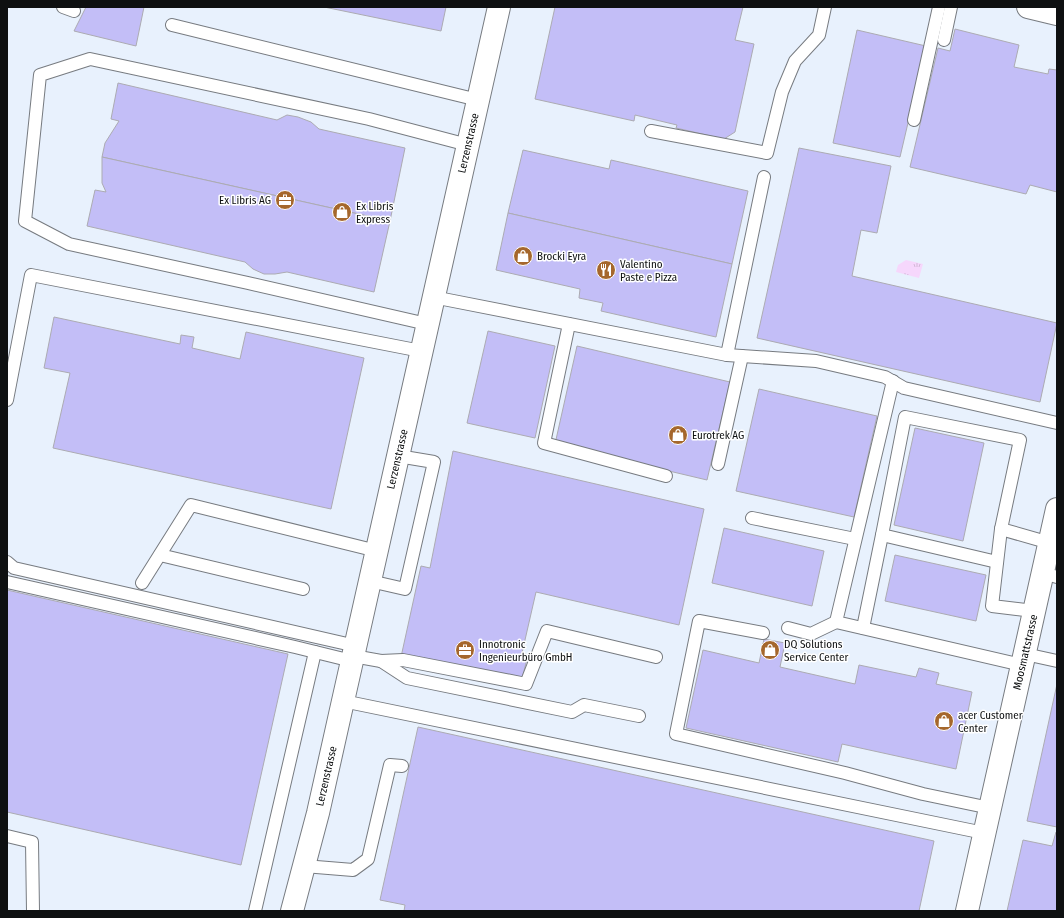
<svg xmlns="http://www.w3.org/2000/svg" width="1064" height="918" font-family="'Fira Sans Condensed',sans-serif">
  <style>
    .built { fill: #e8f1fd }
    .grass { fill: url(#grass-tufts) }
    .building { fill: #c3bef7; stroke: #acabb2 }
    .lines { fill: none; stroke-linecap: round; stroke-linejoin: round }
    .service-casing { stroke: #777b80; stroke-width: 14 }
    .minor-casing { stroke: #777b80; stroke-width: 24 }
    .service { stroke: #fff; stroke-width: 12 }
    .minor { stroke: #fff; stroke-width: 22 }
    .labels { text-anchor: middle; stroke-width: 3; stroke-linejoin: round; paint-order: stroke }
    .street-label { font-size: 11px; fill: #0e1011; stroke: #fff }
    .poi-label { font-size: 11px; fill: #0e1011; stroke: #fff; text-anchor: start }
  </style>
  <defs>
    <pattern id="grass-tufts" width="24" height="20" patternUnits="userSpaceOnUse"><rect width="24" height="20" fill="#f6d7fc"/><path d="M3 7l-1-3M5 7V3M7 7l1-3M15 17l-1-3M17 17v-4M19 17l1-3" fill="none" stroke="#d2b8d7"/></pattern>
  </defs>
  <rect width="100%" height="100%" fill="#f8fbfe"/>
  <rect class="built" x="7" y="7" width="1050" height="904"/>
  <path class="grass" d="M906 260 923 264 919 278 896 272 898 265Z"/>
  <g class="building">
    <path d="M86 7H144L136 46 74 31Z"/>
    <path d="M324 7H446L441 31Z"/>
    <path d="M555 7H743L735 40 754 44 735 132 724 139 676 128 677 125 635 115 634 121 535 99Z"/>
    <path d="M955 29 1019 45 1014 67 1048 74 1049 69 1057 70V192L1030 185 1026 194 910 167 938 48 950 51Z"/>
    <path d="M857 30 926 46 900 157 833 143Z"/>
    <path d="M118 83 277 120 287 115 298 117 311 122 319 129 405 148 390 221 102 157 105 143 119 121 111 119Z"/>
    <path d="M799 148 891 166 877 233 861 230 852 276 1057 323 1040 402 757 338Z"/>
    <path d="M523 150 609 169 611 160 748 191 732 264 508 213Z"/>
    <path d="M102 157 390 221 374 292 287 272 275 274H264L253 269 245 262 87 226 95 190 106 192 102 183Z"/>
    <path d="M508 213 732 264 716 337 601 311 603 303 579 298 580 289 496 270Z"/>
    <path d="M54 317 180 344 181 335 194 337 192 348 240 359 246 332 364 358 331 509 53 448 70 373 44 368Z"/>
    <path d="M488 331 555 346 535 438 467 423Z"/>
    <path d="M577 346 730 382 707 480 555 444Z"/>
    <path d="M759 389 877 416 854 517 736 491Z"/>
    <path d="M915 428 984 443 963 541 894 525Z"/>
    <path d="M453 451 704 509 679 625 536 592 522 653 528 655 521 683 401 657 421 566 430 568Z"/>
    <path d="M724 528 824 551 812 606 712 583Z"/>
    <path d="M895 555 986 575 976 621 885 601Z"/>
    <path d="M7 590 288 654 241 865 7 812Z"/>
    <path d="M764 639 785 643 780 667 855 684 859 665 916 677 919 668 939 673 936 684 972 692 956 769 842 744 838 762 686 728 703 650 759 663Z"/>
    <path d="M1057 684V827L1027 821Z"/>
    <path d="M418 727 934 841 919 911H404L405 905 380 900Z"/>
    <path d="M1056 832 1057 833V911H1007L1023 840 1052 846Z"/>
  </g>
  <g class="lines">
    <defs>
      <g id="service">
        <path d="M63 7 74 11"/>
        <path d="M172 25 478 100"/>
        <path d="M944 40 951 7"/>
        <path d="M914 120 939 7"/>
        <path d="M651 131 767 153 782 92 795 61 819 35 825 7"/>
        <path d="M433 297 727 355 764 177"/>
        <path d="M427 324 248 283 69 244 25 221 40 75 90 59 369 119 468 145"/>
        <path d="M569 324 544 443 666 476"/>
        <path d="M727 355 816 361 885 377 904 388 1057 423"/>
        <path d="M893 381 836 622 1022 665"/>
        <path d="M7 400 31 275 421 351"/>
        <path d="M718 464 742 356"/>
        <path d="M752 518 855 539"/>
        <path d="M1001 529 992 606 1034 611"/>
        <path d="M160 555 303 589"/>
        <path d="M7 562 14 568 356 646"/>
        <path d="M997 562 882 535 905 417 1020 440 1001 529 1050 543"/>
        <path d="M1043 573 1057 577"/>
        <path d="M370 581 405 589 434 462 398 456"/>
        <path d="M7 582 295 647 352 661"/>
        <path d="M142 583 191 505 377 551"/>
        <path d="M788 628 811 634 836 622"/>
        <path d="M863 628 882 535"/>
        <path d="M763 633 699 621 676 734 845 773 923 794 990 808"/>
        <path d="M1025 654 1057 661"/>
        <path d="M353 656 381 661 403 660 526 684 547 631 656 657"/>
        <path d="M381 661 407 678 572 712 584 705 639 716"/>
        <path d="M343 701 984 833"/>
        <path d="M7 836 32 842 33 911"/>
        <path d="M304 866 353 870 368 859 390 765 402 766"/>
        <path d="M255 911 315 652"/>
      </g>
      <g id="minor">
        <path d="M1028 7 1057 14"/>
        <path d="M292 911 318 813 343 701 499 7"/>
        <path d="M967 911 1057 509"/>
      </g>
    </defs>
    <use href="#service" class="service-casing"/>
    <use href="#minor" class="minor-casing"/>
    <use href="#service" class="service"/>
    <use href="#minor" class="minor"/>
  </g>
  <defs>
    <symbol id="office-disc" viewBox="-11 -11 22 22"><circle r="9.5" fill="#a5672c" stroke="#fff"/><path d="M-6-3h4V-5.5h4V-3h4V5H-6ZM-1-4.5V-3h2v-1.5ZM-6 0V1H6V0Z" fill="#fff"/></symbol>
    <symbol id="shop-disc" viewBox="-11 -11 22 22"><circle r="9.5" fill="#a5672c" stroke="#fff"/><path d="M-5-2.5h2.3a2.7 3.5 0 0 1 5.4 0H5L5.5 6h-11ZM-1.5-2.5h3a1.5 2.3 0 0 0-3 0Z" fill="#fff"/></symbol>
    <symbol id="restaurant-disc" viewBox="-11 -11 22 22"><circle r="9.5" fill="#a5672c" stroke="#fff"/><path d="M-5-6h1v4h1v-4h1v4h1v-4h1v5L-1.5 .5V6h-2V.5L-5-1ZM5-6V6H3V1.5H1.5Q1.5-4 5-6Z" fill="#fff"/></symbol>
  </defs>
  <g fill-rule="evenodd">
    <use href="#office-disc" x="274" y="189" width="22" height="22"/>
    <use href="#shop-disc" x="331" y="201" width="22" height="22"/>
    <use href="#shop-disc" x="512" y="245" width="22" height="22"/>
    <use href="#restaurant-disc" x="595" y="259" width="22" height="22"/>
    <use href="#shop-disc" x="667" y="424" width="22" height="22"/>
    <use href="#office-disc" x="454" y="639" width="22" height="22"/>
    <use href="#shop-disc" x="759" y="639" width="22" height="22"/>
    <use href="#shop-disc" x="933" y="710" width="22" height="22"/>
  </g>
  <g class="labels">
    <g class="street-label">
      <text transform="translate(468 143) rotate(-77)" y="4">Lerzenstrasse</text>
      <text transform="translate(397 459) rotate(-77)" y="4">Lerzenstrasse</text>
      <text transform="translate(1025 652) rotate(-77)" y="4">Moosmattstrasse</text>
      <text transform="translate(326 776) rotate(-77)" y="4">Lerzenstrasse</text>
    </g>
    <g class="poi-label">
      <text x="271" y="204" text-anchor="end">Ex Libris AG</text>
      <text x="356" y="210">Ex Libris<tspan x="356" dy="13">Express</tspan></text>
      <text x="537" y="260">Brocki Eyra</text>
      <text x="620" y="268">Valentino<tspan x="620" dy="13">Paste e Pizza</tspan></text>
      <text x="692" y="439">Eurotrek AG</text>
      <text x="479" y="648">Innotronic<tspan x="479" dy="13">Ingenieurbüro GmbH</tspan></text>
      <text x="784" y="648">DQ Solutions<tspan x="784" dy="13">Service Center</tspan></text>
      <text x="958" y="719">acer Customer<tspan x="958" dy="13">Center</tspan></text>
    </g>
  </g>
  <rect width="1064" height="918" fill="none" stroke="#0e1011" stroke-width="16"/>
</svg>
